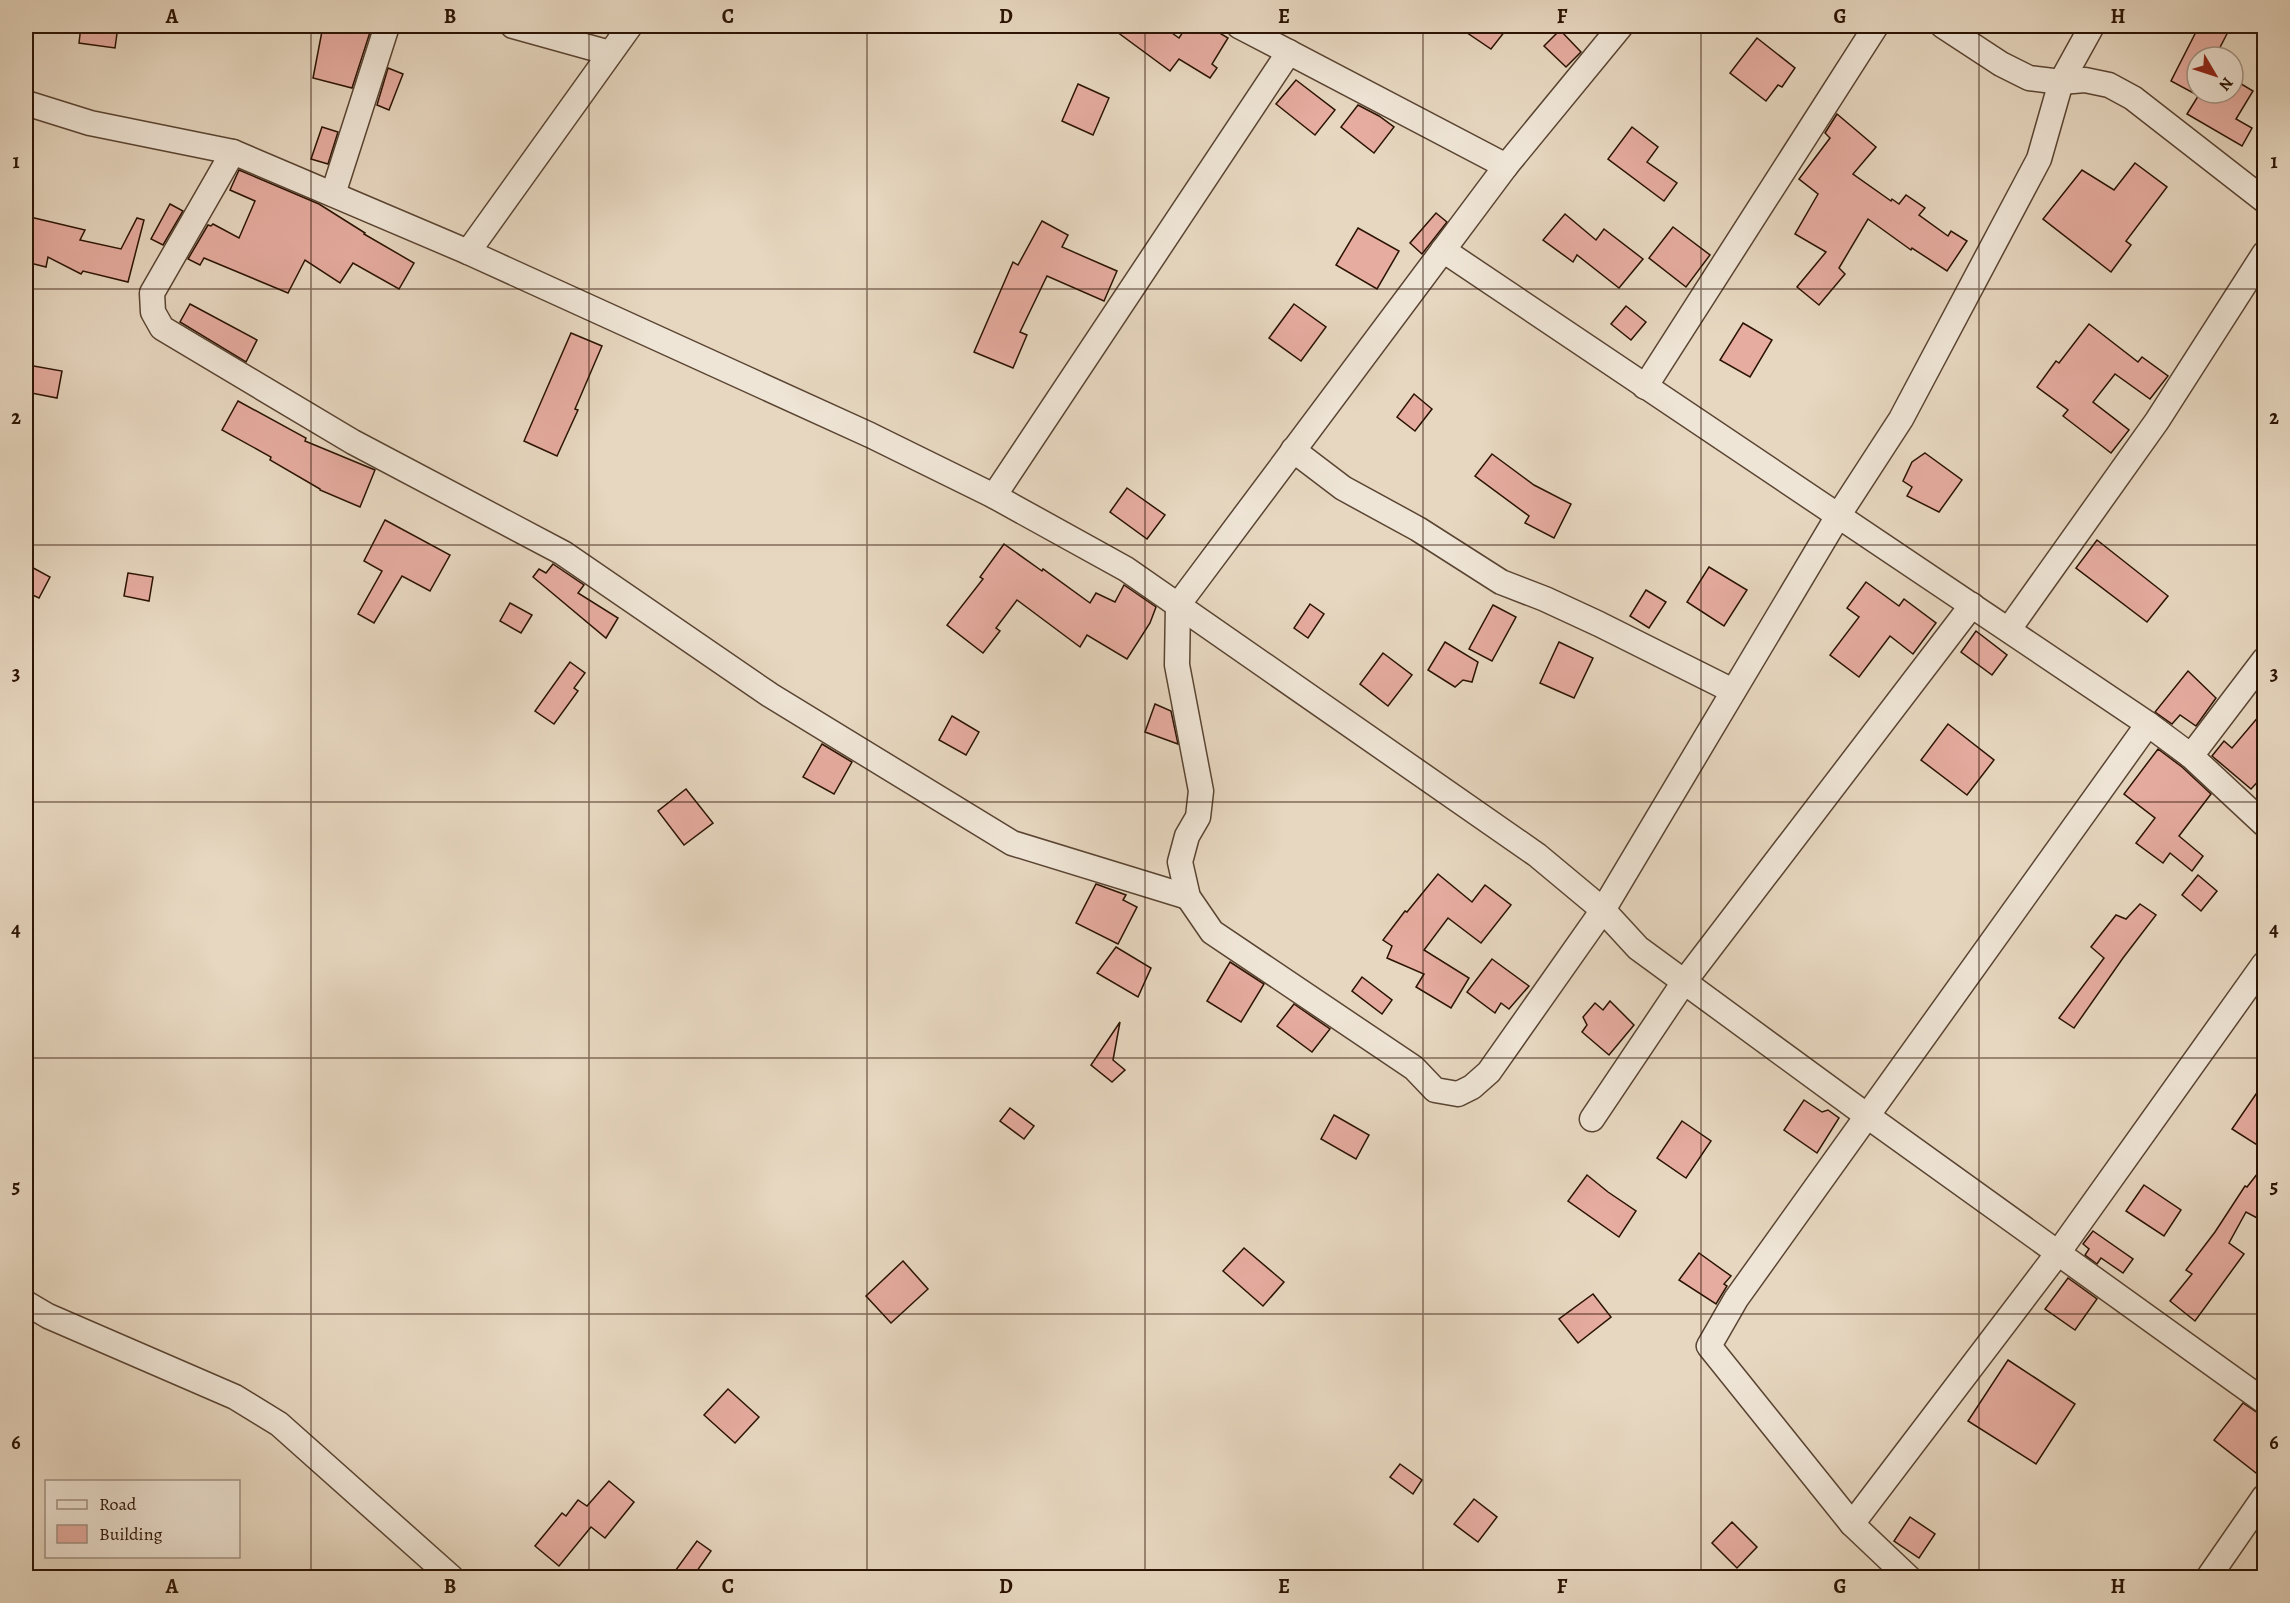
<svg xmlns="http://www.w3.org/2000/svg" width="2290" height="1603" font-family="Alegreya,serif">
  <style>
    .building { fill: #e6aca0; stroke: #2b1303; stroke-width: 1.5 }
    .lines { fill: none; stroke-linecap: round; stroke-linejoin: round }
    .minor-casing { stroke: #5a4432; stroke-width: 27 }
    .minor { stroke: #efe5d6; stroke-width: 24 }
    .grid { fill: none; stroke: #2b1303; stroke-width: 1.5; stroke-opacity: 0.55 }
    .neatline { fill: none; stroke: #2b1303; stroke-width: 2 }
    .grid-label { font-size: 20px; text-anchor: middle; font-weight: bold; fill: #2b1303 }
  </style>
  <rect width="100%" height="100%" fill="#e7d7c0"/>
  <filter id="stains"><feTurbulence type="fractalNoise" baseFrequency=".00333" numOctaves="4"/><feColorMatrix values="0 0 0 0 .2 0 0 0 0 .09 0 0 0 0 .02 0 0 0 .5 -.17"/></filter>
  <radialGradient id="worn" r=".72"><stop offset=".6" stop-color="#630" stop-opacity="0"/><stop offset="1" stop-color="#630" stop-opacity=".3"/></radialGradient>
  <g class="building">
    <path d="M81 26H118L115 48 79 43Z"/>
    <path d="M323 26H372L352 88 313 78Z"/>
    <path d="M1109 26H1162L1179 38 1187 26H1208L1228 38 1212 64 1217 68 1210 78 1179 59 1170 71Z"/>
    <path d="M1457 26H1509L1491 49Z"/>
    <path d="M2199 26H2231L2215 57H2197V95L2171 81Z"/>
    <path d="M1560 30 1581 52 1566 67 1544 46Z"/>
    <path d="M1757 38 1795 68 1782 87 1778 85 1766 101 1730 73Z"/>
    <path d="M388 68 403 74 389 110 377 105Z"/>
    <path d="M2233 79 2253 91 2236 119 2252 128 2242 146 2187 114 2200 93H2233Z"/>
    <path d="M1296 80 1335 110 1315 135 1276 104Z"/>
    <path d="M1078 84 1109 98 1093 135 1062 121Z"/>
    <path d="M1358 105 1379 116 1394 127 1374 153 1341 127Z"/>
    <path d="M1837 114 1876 147 1853 174 1891 201 1892 199 1899 204 1906 195 1925 208 1919 215 1948 236 1951 231 1967 241 1947 271 1912 248 1911 250 1868 219 1839 268 1845 274 1819 305 1797 287 1826 252 1795 234 1818 194 1799 179 1830 138 1825 133Z"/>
    <path d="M322 127 338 132 328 164 311 159Z"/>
    <path d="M1632 127 1658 147 1647 162 1677 183 1664 201 1608 159Z"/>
    <path d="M2135 163 2167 187 2126 241 2131 245 2111 272 2043 219 2082 170 2114 190Z"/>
    <path d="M239 170 319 204 365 233 364 234 414 263 399 289 353 263 340 283 305 260 288 293 204 258 200 265 188 259 208 225 211 226 213 224 239 238 255 201 230 190Z"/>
    <path d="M170 204 183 211 163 245 151 239Z"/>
    <path d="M1436 213 1447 222 1422 254 1410 243Z"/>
    <path d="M1565 214 1596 240 1604 229 1643 259 1619 288 1577 255 1573 262 1543 240Z"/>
    <path d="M26 216 85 230 80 240 121 249 137 218 144 220 128 282 83 271 81 274 48 257 46 267 26 262Z"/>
    <path d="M1042 221 1068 235 1062 247 1117 271 1104 301 1047 276 1020 332 1027 335 1013 368 974 352 1013 262 1018 265Z"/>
    <path d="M1673 227 1710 255 1686 287 1649 258Z"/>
    <path d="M1358 228 1399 251 1377 289 1336 265Z"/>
    <path d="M190 304 257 340 246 362 180 322Z"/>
    <path d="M1294 304 1326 327 1301 361 1269 338Z"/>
    <path d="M1626 306 1646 322 1631 340 1611 324Z"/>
    <path d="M1743 323 1772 340 1750 377 1720 360Z"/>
    <path d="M2089 324 2138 362 2142 357 2168 376 2150 399 2115 374 2093 402 2129 430 2111 453 2063 416 2068 410 2037 387 2056 361 2059 363Z"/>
    <path d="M571 333 602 346 575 409 578 410 557 456 524 441Z"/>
    <path d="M28 365 62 371 57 398 26 392Z"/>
    <path d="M1414 394 1432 409 1415 431 1397 417Z"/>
    <path d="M238 401 306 438 305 441 375 470 360 507 320 490V489L270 460 271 457 222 430Z"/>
    <path d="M1925 453 1962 480 1939 512 1907 496 1912 487 1903 481 1912 462Z"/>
    <path d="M1492 454 1534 485 1571 504 1554 538 1525 523 1529 516 1475 476Z"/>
    <path d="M1127 488 1165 515 1147 539 1110 512Z"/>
    <path d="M385 520 450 555 430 591 402 576 374 623 358 614 382 571 364 561Z"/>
    <path d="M2097 540 2168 596 2147 622 2076 568Z"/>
    <path d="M1004 544 1042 571 1043 569 1090 603 1096 593 1115 602 1124 585 1156 607 1150 623 1127 659 1087 635 1080 647 1017 600 996 628 1000 631 983 653 947 625 983 579 980 577Z"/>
    <path d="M26 564 50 577 39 598 26 592Z"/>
    <path d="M553 564 584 585 578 593 618 618 606 638 533 577 539 569 546 573Z"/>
    <path d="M1709 567 1747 590 1724 626 1687 602Z"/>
    <path d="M128 573 153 577 149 601 124 596Z"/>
    <path d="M1866 582 1899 606 1904 599 1936 623 1913 654 1890 636 1859 677 1830 655 1859 617 1847 608Z"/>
    <path d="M1646 590 1666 602 1649 628 1630 616Z"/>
    <path d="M510 603 532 615 521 633 500 621Z"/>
    <path d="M1310 604 1324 614 1308 638 1294 628Z"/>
    <path d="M1493 605 1516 617 1492 661 1469 649Z"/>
    <path d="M1976 631 2007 655 1992 675 1961 652Z"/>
    <path d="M1445 642 1478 662 1472 682 1463 680 1455 687 1428 670Z"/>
    <path d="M1559 642 1593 658 1574 698 1540 683Z"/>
    <path d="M1383 653 1412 675 1388 706 1360 684Z"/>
    <path d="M570 662 585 673 574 688 578 691 554 724 535 711Z"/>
    <path d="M2188 671 2216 698 2196 726 2180 715 2172 724 2155 712Z"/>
    <path d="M1155 704 1171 711 1178 744 1145 732Z"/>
    <path d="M2265 709V774L2251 789 2212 756 2224 741 2232 748Z"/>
    <path d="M952 716 979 732 966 755 939 740Z"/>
    <path d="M1948 724 1994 760 1967 795 1921 760Z"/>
    <path d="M822 744 852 762 834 794 803 777Z"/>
    <path d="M2158 749 2182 767 2211 794 2179 836 2203 856 2192 871 2170 853 2163 863 2136 843 2155 818 2124 794Z"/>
    <path d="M686 789 713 823 684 845 658 811Z"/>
    <path d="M1438 874 1472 902 1485 885 1511 905 1481 943 1448 918 1424 950 1469 978 1451 1008 1416 987 1424 974 1387 958 1392 946 1383 940 1405 911 1407 912Z"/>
    <path d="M2198 875 2217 891 2201 911 2182 895Z"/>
    <path d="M1096 884 1126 895 1123 900 1137 907 1118 944 1076 923Z"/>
    <path d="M2140 904 2156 915 2123 958 2074 1028 2059 1018 2104 958 2091 947 2116 915 2126 919Z"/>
    <path d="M1116 947 1151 968 1138 997 1097 973Z"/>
    <path d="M1492 959 1529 986 1509 1009 1501 1003 1495 1013 1467 992Z"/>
    <path d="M1230 962 1264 984 1241 1022 1207 1001Z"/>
    <path d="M1362 977 1392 1000 1382 1014 1352 991Z"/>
    <path d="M1610 1001 1634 1025 1609 1055 1582 1032 1587 1025 1583 1017 1595 1003 1603 1010Z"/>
    <path d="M1294 1004 1330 1029 1312 1052 1277 1026Z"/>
    <path d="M1120 1022 1113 1060 1125 1070 1112 1082 1091 1065Z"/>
    <path d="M2265 1081V1150L2232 1129Z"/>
    <path d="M1804 1100 1822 1112 1828 1110 1839 1118 1817 1153 1784 1130Z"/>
    <path d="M1010 1108 1034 1126 1024 1139 1000 1121Z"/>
    <path d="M1334 1115 1369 1135 1356 1159 1321 1139Z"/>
    <path d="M1682 1121 1711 1141 1686 1178 1657 1158Z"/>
    <path d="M2265 1164V1210L2259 1219 2246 1212 2229 1243 2244 1254 2195 1321 2170 1301 2192 1274 2186 1270 2215 1232 2245 1186 2247 1187Z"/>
    <path d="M1587 1175 1608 1192 1636 1211 1619 1237 1568 1201Z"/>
    <path d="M2144 1185 2181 1210 2164 1236 2126 1211Z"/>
    <path d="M2093 1231 2133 1259 2123 1273 2101 1258 2097 1264 2085 1255 2089 1249 2083 1244Z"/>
    <path d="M1244 1248 1284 1282 1263 1306 1223 1271Z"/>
    <path d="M1699 1253 1731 1276 1724 1284 1727 1286 1716 1304 1679 1280Z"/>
    <path d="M903 1261 928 1289 891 1323 866 1296Z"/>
    <path d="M2068 1278 2097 1299 2075 1330 2045 1309Z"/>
    <path d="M1593 1294 1611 1317 1578 1343 1559 1319Z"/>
    <path d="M2008 1360 2075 1404 2036 1464 1968 1421Z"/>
    <path d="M728 1389 759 1417 735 1443 704 1415Z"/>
    <path d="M2243 1403 2265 1418V1480L2214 1440Z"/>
    <path d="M1400 1464 1422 1480 1413 1494 1390 1477Z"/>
    <path d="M609 1481 634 1502 605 1538 591 1527 559 1566 535 1546 562 1513 566 1516 578 1500 587 1506Z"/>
    <path d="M1474 1499 1497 1517 1478 1542 1454 1524Z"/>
    <path d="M1910 1517 1935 1534 1919 1558 1894 1541Z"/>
    <path d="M1732 1522 1757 1547 1737 1568 1712 1543Z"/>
    <path d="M697 1541 711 1551 692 1578H670Z"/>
  </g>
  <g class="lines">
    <defs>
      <g id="minor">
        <path d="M513 26 610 53"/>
        <path d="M1239 26 1506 166"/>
        <path d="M1621 26 1506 166 1178 605 1177 665 1201 791 1198 817 1187 836 1180 862 1188 897 1212 932 1414 1068 1435 1090 1458 1094 1472 1087 1489 1072 1603 910 1838 516 1901 419 2039 159 2061 82 2092 26"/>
        <path d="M1943 26 2001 64 2029 78 2061 82 2085 80 2109 85 2133 98 2264 200"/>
        <path d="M26 103 90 123 233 152 468 252 870 435 994 496 1126 569 1537 855 1603 910 1638 948 1866 1115 2264 1401"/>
        <path d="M233 152 152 293 153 312 162 328 353 442 563 553 770 695 1012 843 1188 897"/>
        <path d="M333 194 387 26"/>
        <path d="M1443 250 2148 724 2191 756 2264 824"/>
        <path d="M468 252 630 26"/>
        <path d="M1645 387 1876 26"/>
        <path d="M1293 450 1343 488 1418 529 1501 582 1545 599 1599 624 1733 691"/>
        <path d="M994 496 1289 52"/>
        <path d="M2009 629 2157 421 2264 254"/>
        <path d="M2191 756 2264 660"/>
        <path d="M1592 1119 1684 982 1972 605"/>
        <path d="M26 1303 48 1316 235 1397 279 1424 452 1578"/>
        <path d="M1852 1524 2058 1253 2264 964"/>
        <path d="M1909 1578 1852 1524 1709 1346 1736 1299 2148 724"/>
        <path d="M2208 1578 2264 1497"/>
      </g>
    </defs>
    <use href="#minor" class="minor-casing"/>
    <use href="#minor" class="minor"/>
  </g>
  <path class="grid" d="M311 26V1578M589 26V1578M867 26V1578M1145 26V1578M1423 26V1578M1701 26V1578M1979 26V1578M26 289H2264M26 545H2264M26 802H2264M26 1058H2264M26 1314H2264"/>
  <rect width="2290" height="1603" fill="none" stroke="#e7d7c0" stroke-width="66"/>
  <rect x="45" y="1480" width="195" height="78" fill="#efe5d6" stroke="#a19182" stroke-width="1.5"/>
  <rect x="57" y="1500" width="30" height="9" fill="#efe5d6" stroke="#a19182" stroke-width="1.5"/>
  <text x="99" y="1510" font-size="18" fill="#2b1303">Road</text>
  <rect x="57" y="1525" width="30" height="18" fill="#e6aca0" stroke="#a19182" stroke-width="1.5"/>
  <text x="99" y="1540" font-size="18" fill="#2b1303">Building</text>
  <g transform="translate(2215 75) rotate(129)"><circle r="28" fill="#efe5d6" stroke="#a19182" stroke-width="1.5"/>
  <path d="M0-4.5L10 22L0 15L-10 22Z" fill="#8f2418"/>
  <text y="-9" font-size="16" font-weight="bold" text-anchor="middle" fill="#2b1303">N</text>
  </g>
  <rect x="33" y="33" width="2224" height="1537" class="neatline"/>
  <g class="grid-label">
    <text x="172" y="23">A</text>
    <text x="450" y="23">B</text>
    <text x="728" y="23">C</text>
    <text x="1006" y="23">D</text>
    <text x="1284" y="23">E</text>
    <text x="1562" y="23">F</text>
    <text x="1840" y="23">G</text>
    <text x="2118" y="23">H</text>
    <text x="16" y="168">1</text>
    <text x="2274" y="168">1</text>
    <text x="16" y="424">2</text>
    <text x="2274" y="424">2</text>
    <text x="16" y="680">3</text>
    <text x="2274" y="680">3</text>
    <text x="16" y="936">4</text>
    <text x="2274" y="936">4</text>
    <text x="16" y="1193">5</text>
    <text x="2274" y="1193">5</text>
    <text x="16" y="1449">6</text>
    <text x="2274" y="1449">6</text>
    <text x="172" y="1593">A</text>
    <text x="450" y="1593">B</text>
    <text x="728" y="1593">C</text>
    <text x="1006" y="1593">D</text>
    <text x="1284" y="1593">E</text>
    <text x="1562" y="1593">F</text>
    <text x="1840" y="1593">G</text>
    <text x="2118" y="1593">H</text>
  </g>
  <rect width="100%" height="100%" filter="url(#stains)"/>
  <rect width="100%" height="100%" fill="url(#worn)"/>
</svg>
